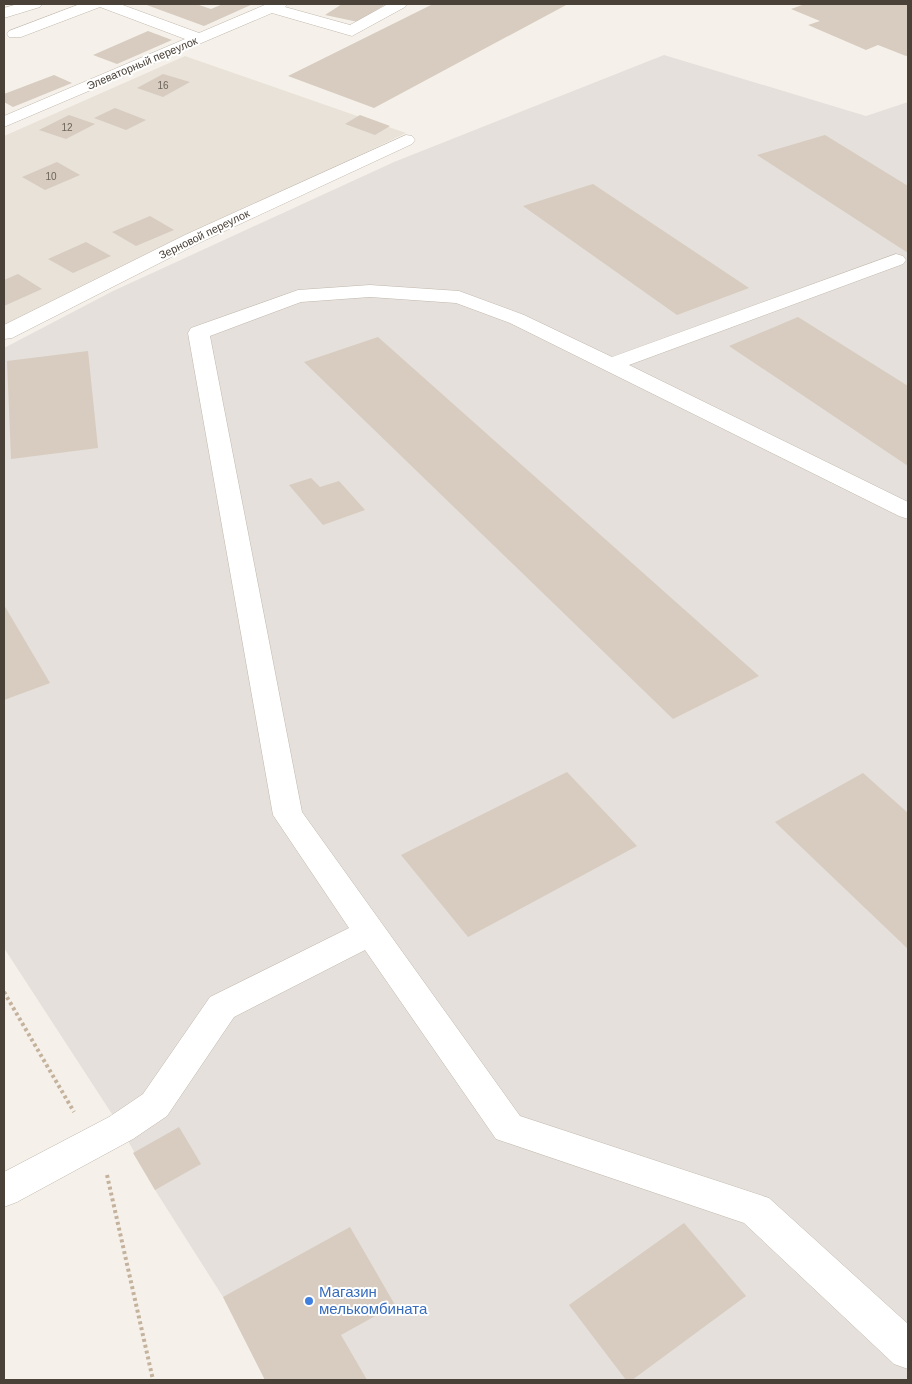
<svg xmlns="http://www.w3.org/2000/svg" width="912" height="1384" font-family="Helvetica,sans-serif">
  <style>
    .residential { fill: #e9e2d8 }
    .industrial { fill: #e5e0db }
    .building { fill: #d7ccbf }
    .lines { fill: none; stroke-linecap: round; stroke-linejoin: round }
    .minor-casing { stroke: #c1b8ac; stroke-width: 1 }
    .path { stroke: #c4b29d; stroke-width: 4; stroke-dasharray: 3 3; stroke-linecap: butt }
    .minor { fill: #fff; fill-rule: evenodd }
    .shop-dot { fill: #3f7fe0; stroke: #fff; stroke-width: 2 }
    .labels { text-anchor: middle; stroke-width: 4; stroke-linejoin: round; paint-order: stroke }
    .number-label { font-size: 10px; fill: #6d645a }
    .far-street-label { font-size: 11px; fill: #4a4138; stroke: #fff }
    .near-shop-label { font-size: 15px; fill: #366cbe; stroke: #fff; text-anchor: start }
  </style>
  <rect width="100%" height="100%" fill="#f5f1ea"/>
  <path class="residential" d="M185 56 406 133 4 326V136Z"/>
  <path class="industrial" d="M664 55 866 116 908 102V1380H265L223 1297 155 1190 121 1128 4 948V348L113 291 394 162Z"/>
  <g class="building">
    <path d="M144 4H196L211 9 223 4H253L204 26Z"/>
    <path d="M342 4H386L358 22 325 15Z"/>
    <path d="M428 4H568L374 108 288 76 431 5Z"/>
    <path d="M805 4H908V55L906 56 878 45 866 50 808 25 820 21 791 9Z"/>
    <path d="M148 31 172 40 117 64 93 55Z"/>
    <path d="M163 74 190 82 163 97 137 88Z"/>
    <path d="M54 75 72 83 13 107 4 102V94Z"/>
    <path d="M115 108 146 120 126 130 94 118Z"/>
    <path d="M69 115 95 124 66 139 39 130Z"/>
    <path d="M360 115 390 126 375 135 345 124Z"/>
    <path d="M825 135 908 186V253L757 155Z"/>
    <path d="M57 162 80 175 45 190 22 177Z"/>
    <path d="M593 184 749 288 677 315 523 206Z"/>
    <path d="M150 216 174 230 136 246 112 232Z"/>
    <path d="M86 242 111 256 73 273 48 259Z"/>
    <path d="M18 274 42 289 4 306V280Z"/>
    <path d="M798 317 908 386V466L729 346Z"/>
    <path d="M378 337 759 676 673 719 304 362Z"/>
    <path d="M88 351 98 448 11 459 7 361Z"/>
    <path d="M311 478 320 487 339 481 365 510 323 525 289 485Z"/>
    <path d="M4 605 50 683 4 700Z"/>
    <path d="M567 772 637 846 468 937 401 855Z"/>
    <path d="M863 773 908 813V949L775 822Z"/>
    <path d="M179 1127 201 1164 155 1190 133 1153Z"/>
    <path d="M684 1223 746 1296 632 1380H626L569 1305Z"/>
    <path d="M350 1227 395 1305 341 1335 367 1380H265L223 1297Z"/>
  </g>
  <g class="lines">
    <defs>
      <g id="minor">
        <path d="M18 4H42L40 7 4 18V8Z"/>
        <path d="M80 4H120L199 33 267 4H288L285 7 350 25 388 4H407L405 7 352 36 272 13 4 127V116L185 39 100 7 21 37H9L7 34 9 31Z"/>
        <path d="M406 135 412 136 415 140 412 144 199 243 12 338 4 339V325L185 235Z"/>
        <path d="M896 254 903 256 906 260 903 264 629 365 908 502V519L899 516 510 323 456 303 370 297 301 302 210 336 302 812 520 1116 769 1198 908 1324V1369L894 1364 744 1223 496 1139 365 950 234 1017 167 1116 133 1139 17 1202 4 1207V1172L109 1117 143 1094 210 997 349 928 273 815 188 333 191 328 298 290 370 285 459 291 524 315 612 357Z"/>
      </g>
    </defs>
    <use href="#minor" class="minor-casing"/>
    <g class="path">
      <path d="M4 992 74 1112"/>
      <path d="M107 1175 153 1380"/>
    </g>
    <use href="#minor" class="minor"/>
  </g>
  <circle class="shop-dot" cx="309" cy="1301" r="5"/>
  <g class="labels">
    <g class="number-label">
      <text x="163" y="89">16</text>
      <text x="67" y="131">12</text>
      <text x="51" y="180">10</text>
    </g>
    <g class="far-street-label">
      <text transform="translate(142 63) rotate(-23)" y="4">Элеваторный переулок</text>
      <text transform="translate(204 234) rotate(-26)" y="4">Зерновой переулок</text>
    </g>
    <g class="near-shop-label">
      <text x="319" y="1297">Магазин<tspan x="319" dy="17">мелькомбината</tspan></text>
    </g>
  </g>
  <rect width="912" height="1384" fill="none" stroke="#4a4138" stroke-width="10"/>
</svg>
